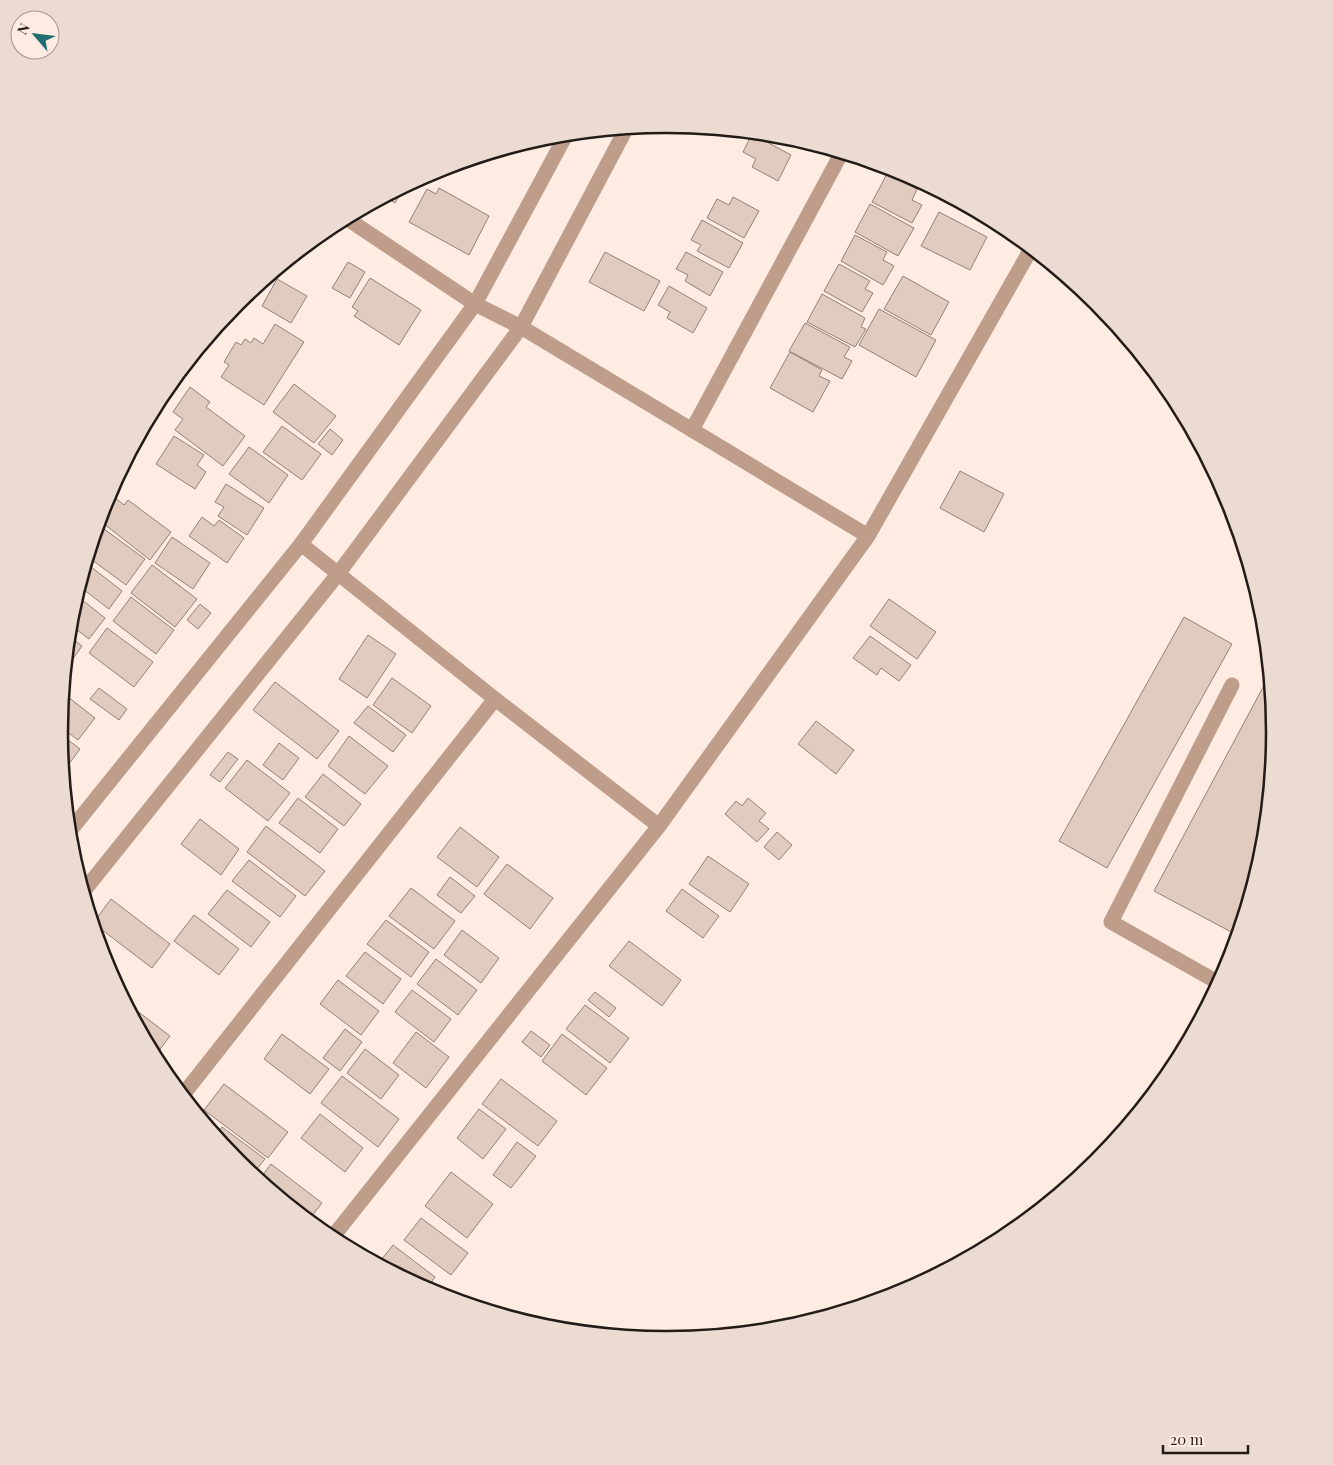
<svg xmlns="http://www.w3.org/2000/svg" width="1333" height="1465" font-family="'Playfair Display',serif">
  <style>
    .building { fill: #e1cbbf; stroke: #948075 }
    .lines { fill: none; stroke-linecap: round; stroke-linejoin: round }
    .lane { stroke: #be9d8b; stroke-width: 15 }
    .street { stroke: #be9d8b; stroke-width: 15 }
    .rim { fill: none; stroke: #231b17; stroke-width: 2.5 }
  </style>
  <rect width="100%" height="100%" fill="#feece2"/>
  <g class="building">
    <path d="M752 134 791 155 778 181 752 167 756 159 743 152Z"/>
    <path d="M767 135 785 136 793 139 789 146Z"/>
    <path d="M892 169 899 171 929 187 917 185 891 171Z"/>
    <path d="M887 174 917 189 912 200 922 205 912 223 872 202Z"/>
    <path d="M403 188 395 203 385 197Z"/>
    <path d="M439 188 489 216 469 255 409 222 427 189 436 194Z"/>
    <path d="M733 197 759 211 744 238 707 218 717 199 729 205Z"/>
    <path d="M870 204 914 228 898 256 855 232Z"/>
    <path d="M939 212 987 237 970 270 921 246Z"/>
    <path d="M702 220 743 243 729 268 697 251 701 245 691 240Z"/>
    <path d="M855 235 887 252 883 260 894 266 883 285 841 261Z"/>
    <path d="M605 252 660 281 644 311 589 282Z"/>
    <path d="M686 252 723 272 710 296 685 281 688 275 676 269Z"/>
    <path d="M348 262 365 272 350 298 332 288Z"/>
    <path d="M839 264 870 281 865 289 873 293 862 312 824 291Z"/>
    <path d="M903 276 949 302 931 335 884 309Z"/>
    <path d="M370 278 421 310 399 345 354 316 358 311 352 307Z"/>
    <path d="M277 279 307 296 291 323 262 306Z"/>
    <path d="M669 286 707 308 693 333 667 318 670 312 658 305Z"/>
    <path d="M822 294 865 318 861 327 866 329 855 347 807 322Z"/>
    <path d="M879 309 936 340 916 377 859 345Z"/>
    <path d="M805 323 850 347 844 357 852 361 842 379 789 351Z"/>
    <path d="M275 324 304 342 264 405 221 377 229 365 224 362 236 342 241 345 245 339 251 343 254 338 263 344Z"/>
    <path d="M790 352 822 370 819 376 830 381 813 412 770 388Z"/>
    <path d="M294 384 336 416 314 443 273 412Z"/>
    <path d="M190 387 210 402 206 407 245 436 223 466 175 430 183 419 173 412Z"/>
    <path d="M282 426 321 454 302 480 263 452Z"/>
    <path d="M330 429 343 440 332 455 318 444Z"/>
    <path d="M174 436 204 455 197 465 206 472 195 489 156 464Z"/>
    <path d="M249 447 288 475 269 503 229 474Z"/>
    <path d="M960 471 1004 494 984 532 940 508Z"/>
    <path d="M226 484 264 508 247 535 218 516 224 507 215 502Z"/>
    <path d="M109 493 124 505 128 500 171 532 150 560 99 520 105 500Z"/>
    <path d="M202 517 214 526 219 520 244 538 227 563 189 536Z"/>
    <path d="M104 529 145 559 126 585 88 557 91 546Z"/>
    <path d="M172 537 210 563 193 589 155 563Z"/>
    <path d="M86 563 122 591 109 609 79 586Z"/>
    <path d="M152 565 197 599 175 627 131 593Z"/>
    <path d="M76 595 105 618 89 639 69 624 70 614Z"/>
    <path d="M131 597 174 630 156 654 113 621Z"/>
    <path d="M889 599 936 632 917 659 870 626Z"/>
    <path d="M200 604 211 613 198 629 187 620Z"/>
    <path d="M1184 617 1232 644 1107 868 1059 841Z"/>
    <path d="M107 628 153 662 134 687 89 653Z"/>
    <path d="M68 635 82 646 67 667 65 665Z"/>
    <path d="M368 635 396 654 367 698 339 679Z"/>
    <path d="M870 636 911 665 899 681 881 668 877 675 853 658Z"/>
    <path d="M1269 676 1274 733 1263 851 1237 935 1154 891Z"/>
    <path d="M392 678 431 706 412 733 373 705Z"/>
    <path d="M275 682 339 731 317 759 253 710Z"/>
    <path d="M99 688 127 709 119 720 90 699Z"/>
    <path d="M63 693 95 718 78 740 59 726Z"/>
    <path d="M368 706 406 735 393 752 354 723Z"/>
    <path d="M816 721 854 750 836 774 798 744Z"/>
    <path d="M59 733 80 749 63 772Z"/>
    <path d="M349 736 388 766 365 794 328 766Z"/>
    <path d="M279 743 299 758 283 780 263 765Z"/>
    <path d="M228 752 238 759 220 782 210 775Z"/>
    <path d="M247 760 290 793 268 821 225 788Z"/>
    <path d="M323 774 361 804 344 826 305 797Z"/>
    <path d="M298 798 338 829 320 853 279 823Z"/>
    <path d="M748 798 766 813 759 821 769 829 757 842 725 814 736 801 742 806Z"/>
    <path d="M200 819 239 849 221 875 181 844Z"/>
    <path d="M266 826 325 871 305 896 247 852Z"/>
    <path d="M460 827 499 857 477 887 437 857Z"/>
    <path d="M777 832 792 845 779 860 764 847Z"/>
    <path d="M708 856 749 884 730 912 689 884Z"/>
    <path d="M249 860 296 896 280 917 232 881Z"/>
    <path d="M507 864 553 898 530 929 484 894Z"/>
    <path d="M450 877 475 896 461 913 437 895Z"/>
    <path d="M411 888 455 921 434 949 389 916Z"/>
    <path d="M682 889 719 916 703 938 666 911Z"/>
    <path d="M227 890 270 922 251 947 208 914Z"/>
    <path d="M111 899 170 944 152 968 93 923Z"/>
    <path d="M194 915 239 949 219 975 174 941Z"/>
    <path d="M386 920 429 952 411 977 367 944Z"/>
    <path d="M462 930 499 958 481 983 444 955Z"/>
    <path d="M629 941 681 980 662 1006 609 966Z"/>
    <path d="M365 952 401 979 383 1004 346 976Z"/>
    <path d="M436 959 477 990 458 1015 417 984Z"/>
    <path d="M338 980 379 1011 361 1035 320 1004Z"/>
    <path d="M412 990 451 1019 434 1042 395 1012Z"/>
    <path d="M595 992 616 1008 609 1017 588 1000Z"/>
    <path d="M585 1005 629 1038 610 1063 566 1029Z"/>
    <path d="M132 1007 170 1036 154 1057 129 1010Z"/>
    <path d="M345 1029 362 1042 340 1071 323 1058Z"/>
    <path d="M531 1031 550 1045 541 1057 522 1042Z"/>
    <path d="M416 1032 449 1057 426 1088 393 1063Z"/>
    <path d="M282 1034 329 1069 310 1094 264 1059Z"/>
    <path d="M562 1034 607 1068 586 1095 542 1061Z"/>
    <path d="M365 1049 399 1075 381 1099 347 1073Z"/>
    <path d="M342 1076 399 1119 378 1147 321 1103Z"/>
    <path d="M501 1079 557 1121 538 1146 482 1104Z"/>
    <path d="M224 1084 288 1132 268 1158 204 1110Z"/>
    <path d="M479 1109 506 1129 483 1159 457 1138Z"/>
    <path d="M320 1114 363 1148 345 1172 301 1138Z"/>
    <path d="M222 1127 265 1159 252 1175 237 1162 215 1136Z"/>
    <path d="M517 1142 536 1156 511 1188 493 1175Z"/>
    <path d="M271 1164 322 1203 308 1221 259 1180Z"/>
    <path d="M451 1172 493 1204 467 1238 425 1206Z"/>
    <path d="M421 1218 468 1253 451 1275 404 1240Z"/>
    <path d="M393 1245 435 1277 426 1290 378 1264Z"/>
  </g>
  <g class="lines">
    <path class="lane" d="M1219 983 1111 922 1232 685"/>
    <g class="street">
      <path d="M346 218 475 304 521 327 868 536"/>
      <path d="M692 430 841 154"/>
      <path d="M301 544 495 699 659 826"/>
      <path d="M69 832 301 544 475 304 566 135"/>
      <path d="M83 892 338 574 521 327 626 129"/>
      <path d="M182 1096 495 699"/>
      <path d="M331 1239 659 826 868 536 1031 249"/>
    </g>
  </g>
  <path d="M0 0H1333V1465H0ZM68 732a599 599 0 1 1 1198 0a599 599 0 1 1-1198 0Z" fill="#ecdbd2" fill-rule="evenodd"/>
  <path class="rim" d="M68 732a599 599 0 1 1 1198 0a599 599 0 1 1-1198 0Z"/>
  <g transform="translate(35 35) rotate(298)"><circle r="24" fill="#feece2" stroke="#a69891"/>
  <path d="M0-4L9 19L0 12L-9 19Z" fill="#236e72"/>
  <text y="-8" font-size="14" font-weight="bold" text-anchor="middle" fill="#231b17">N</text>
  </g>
  <path d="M1163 1445v8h85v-8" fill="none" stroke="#231b17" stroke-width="2.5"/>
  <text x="1170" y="1445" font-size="15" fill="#231b17" stroke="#feece2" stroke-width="4" paint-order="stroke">20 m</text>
</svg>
